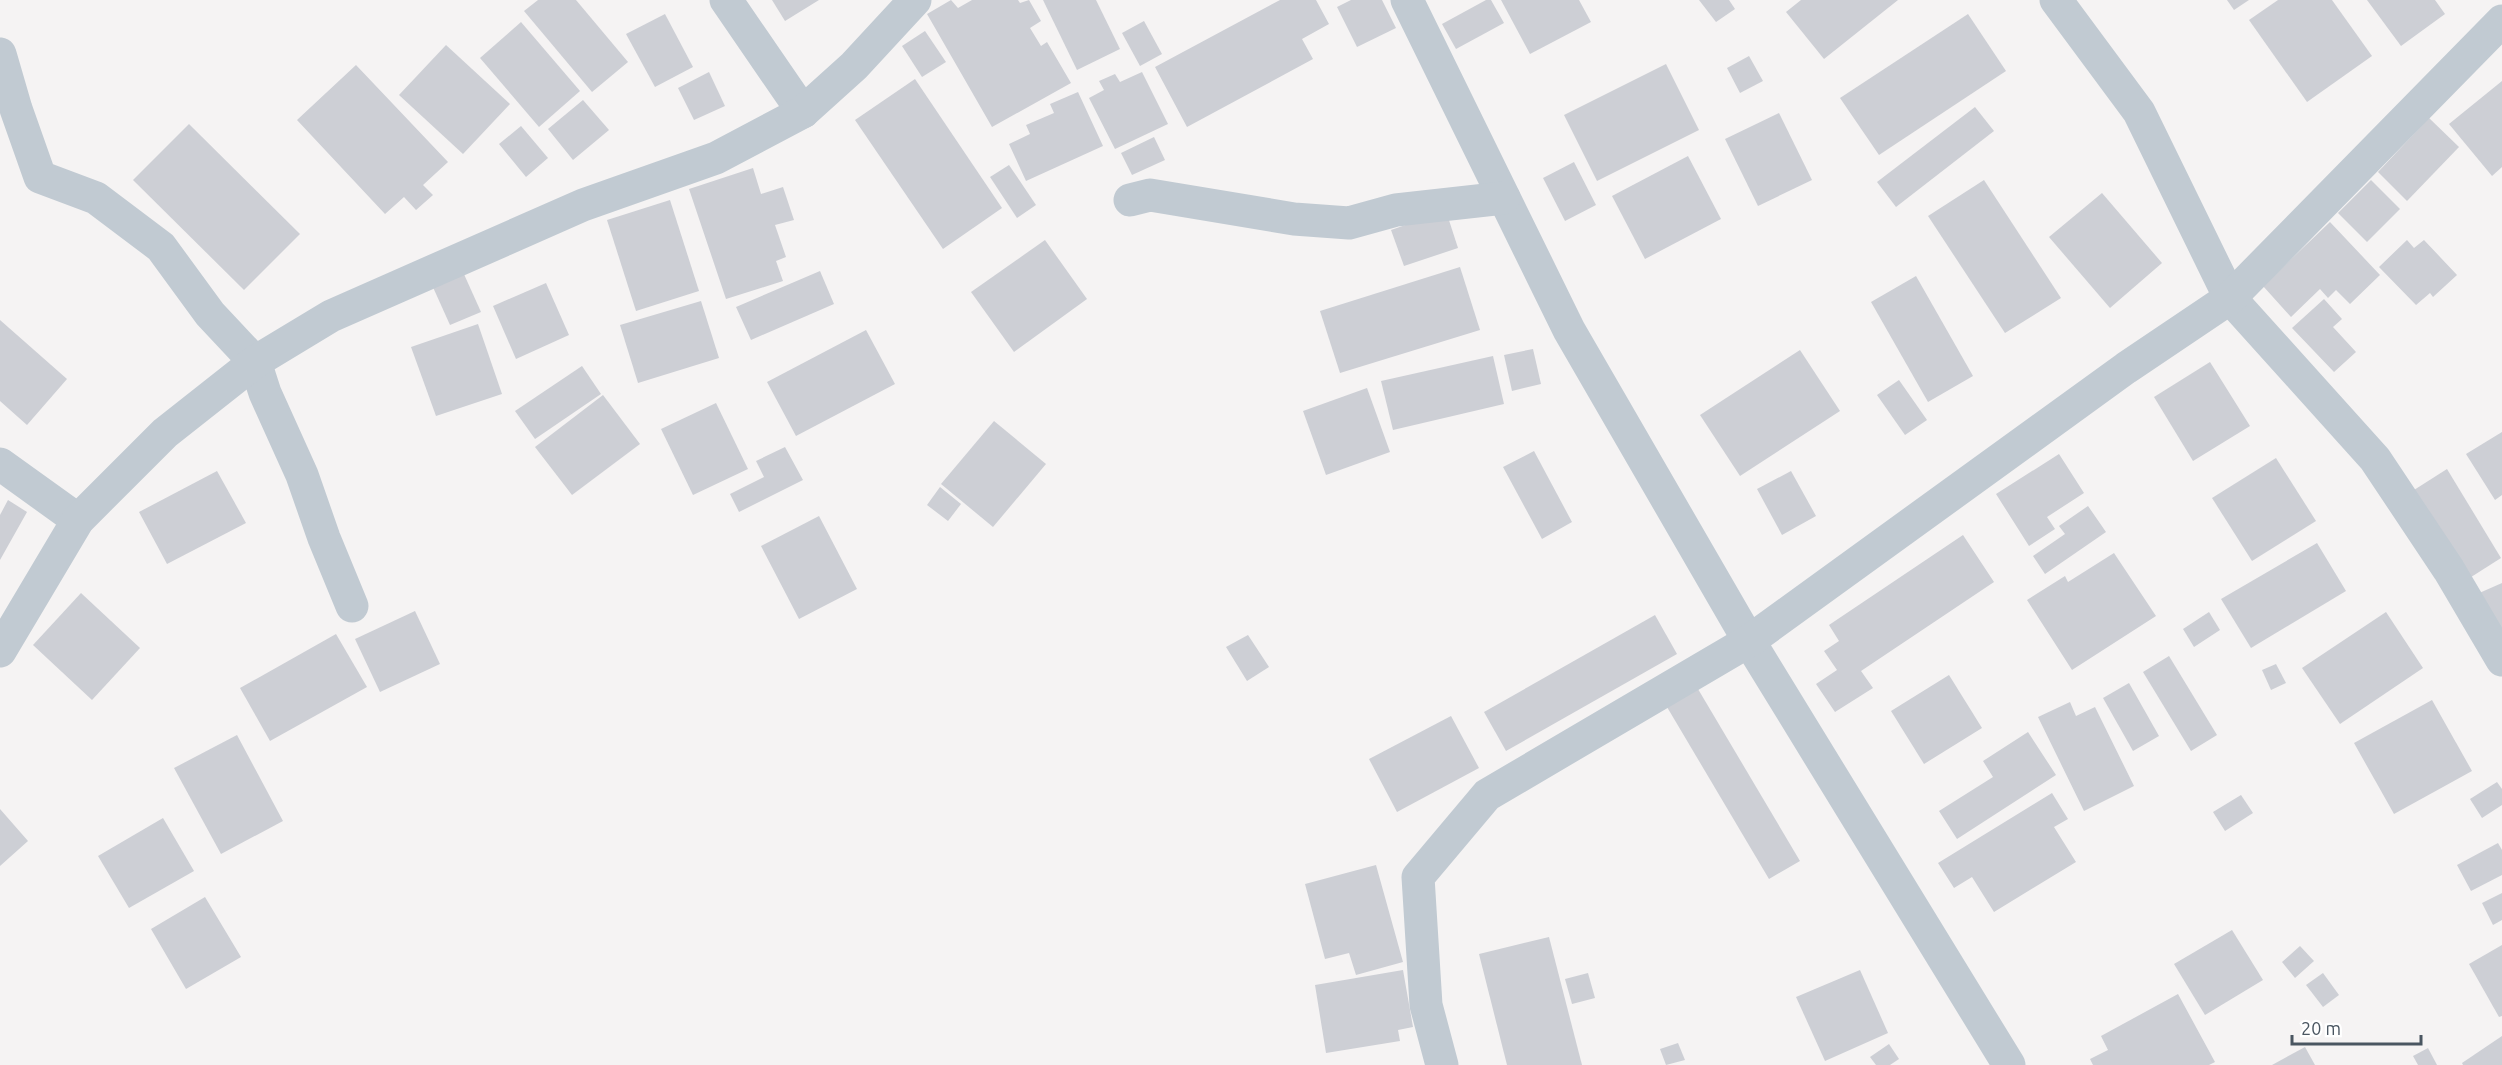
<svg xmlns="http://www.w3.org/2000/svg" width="2502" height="1065" font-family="Ubuntu,sans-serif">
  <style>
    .building { fill: #cdcfd5 }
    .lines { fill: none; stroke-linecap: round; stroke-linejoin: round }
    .minor { stroke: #c1cad2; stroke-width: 33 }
  </style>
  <rect width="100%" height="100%" fill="#f5f3f3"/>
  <g class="building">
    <path d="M538 0H576L628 62 592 92 524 11Z"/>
    <path d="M772 0H819L785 21Z"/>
    <path d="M951 0 958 8 972 0H1018L1020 3 1029 0 1041 21 1030 28 1041 46 1047 42 1071 83 992 127 927 14Z"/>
    <path d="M1043 0H1096L1120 49 1077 70Z"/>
    <path d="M1280 0H1316L1329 24 1302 39 1313 59 1187 127 1155 67Z"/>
    <path d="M1351 0H1382L1396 28 1357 47 1337 7Z"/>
    <path d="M1486 0H1491L1504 23 1456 49 1442 24Z"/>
    <path d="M1501 0H1579L1591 22 1530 54Z"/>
    <path d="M1699 0H1729L1735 9 1716 22Z"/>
    <path d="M1801 0H1898L1824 59 1786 12Z"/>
    <path d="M2227 0H2249L2234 10Z"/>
    <path d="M2278 0H2332L2372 56 2307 102 2249 20Z"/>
    <path d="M2367 0H2435L2445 14 2401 46Z"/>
    <path d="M665 14 693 67 655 87 626 34Z"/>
    <path d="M1968 14 2006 71 1879 155 1840 98Z"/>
    <path d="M1144 21 1162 54 1140 66 1122 33Z"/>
    <path d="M521 22 580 91 539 127 480 58Z"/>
    <path d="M925 31 946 62 922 77 902 46Z"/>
    <path d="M446 45 510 104 463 154 399 95Z"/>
    <path d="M1749 56 1763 81 1740 93 1727 68Z"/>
    <path d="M1666 64 1699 130 1597 181 1564 115Z"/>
    <path d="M356 65 448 162 423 185 433 195 416 210 404 197 385 214 297 120Z"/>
    <path d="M709 72 725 106 694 120 678 88Z"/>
    <path d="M1142 72 1168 124 1115 149 1089 98 1104 90 1099 81 1115 74 1120 82Z"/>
    <path d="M915 79 1002 208 943 249 855 120Z"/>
    <path d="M2502 81V167L2492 176 2449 124Z"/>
    <path d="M1078 92 1103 146 1026 181 1009 144 1030 134 1026 125 1054 113 1050 104Z"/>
    <path d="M583 100 609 130 573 160 548 129Z"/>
    <path d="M1975 107 1994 131 1896 207 1877 182Z"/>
    <path d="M1779 113 1812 180 1758 206 1725 139Z"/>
    <path d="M2429 118 2459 147 2407 201 2378 172Z"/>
    <path d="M189 124 300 234 244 290 133 180Z"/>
    <path d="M521 126 548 158 526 177 499 144Z"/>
    <path d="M1154 137 1165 160 1132 175 1121 153Z"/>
    <path d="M1688 156 1721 219 1645 259 1612 196Z"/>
    <path d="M1574 162 1596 205 1565 221 1543 178Z"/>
    <path d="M1009 165 1036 205 1017 218 990 177Z"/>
    <path d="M753 168 761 194 783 187 794 220 775 225 786 257 776 261 783 281 726 299 689 189Z"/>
    <path d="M1984 180 2061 298 2005 333 1928 216Z"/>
    <path d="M2371 180 2400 209 2367 242 2338 213Z"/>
    <path d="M2102 193 2162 263 2110 308 2049 237Z"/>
    <path d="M670 200 699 291 636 311 607 220Z"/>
    <path d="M1446 211 1458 248 1404 266 1391 230Z"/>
    <path d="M2330 222 2380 275 2350 304 2336 290 2328 298 2320 289 2291 317 2263 286Z"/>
    <path d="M1045 240 1087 299 1014 352 971 292Z"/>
    <path d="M2407 240 2414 248 2424 240 2457 275 2433 297 2430 293 2416 305 2379 267Z"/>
    <path d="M1460 267 1480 330 1340 373 1320 311Z"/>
    <path d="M820 271 834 304 751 340 736 307Z"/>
    <path d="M463 272 481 312 450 325 432 285Z"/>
    <path d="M1916 276 1973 376 1928 402 1871 302Z"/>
    <path d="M546 283 569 335 516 359 493 306Z"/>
    <path d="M2324 299 2342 319 2333 327 2356 352 2334 372 2292 328Z"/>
    <path d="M701 301 719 358 638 383 620 325Z"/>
    <path d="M0 320 67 379 27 425 0 401Z"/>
    <path d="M478 324 502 394 436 416 411 347Z"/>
    <path d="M866 330 895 384 796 436 767 382Z"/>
    <path d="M1533 349 1541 384 1512 391 1504 355Z"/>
    <path d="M1800 350 1840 411 1740 476 1700 415Z"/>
    <path d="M1493 356 1504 404 1393 430 1381 381Z"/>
    <path d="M2210 362 2250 426 2193 461 2154 397Z"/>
    <path d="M582 366 601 394 535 439 515 411Z"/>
    <path d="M1899 380 1927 420 1905 435 1877 395Z"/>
    <path d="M1367 388 1390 452 1326 475 1303 411Z"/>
    <path d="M603 395 640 444 572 495 535 447Z"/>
    <path d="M716 403 748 469 693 495 661 429Z"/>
    <path d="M994 421 1046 464 993 527 941 484Z"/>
    <path d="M2502 432V495L2495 500 2466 454Z"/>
    <path d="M785 447 803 480 739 512 730 494 764 477 756 461Z"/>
    <path d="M1534 451 1572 522 1542 539 1503 467Z"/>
    <path d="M2059 454 2084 493 2047 517 2055 529 2029 546 1996 494Z"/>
    <path d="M2276 458 2316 521 2252 561 2212 498Z"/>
    <path d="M2447 469 2501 558 2468 579 2414 490Z"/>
    <path d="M217 471 246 523 167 564 139 512Z"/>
    <path d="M1791 471 1816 516 1782 535 1757 489Z"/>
    <path d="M940 487 961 504 948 521 927 505Z"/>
    <path d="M8 500 27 512 0 560V515Z"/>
    <path d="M2088 506 2106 532 2045 574 2033 556 2065 534 2059 526Z"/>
    <path d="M819 516 857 589 799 619 761 546Z"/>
    <path d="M1963 535 1994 582 1861 671 1873 688 1835 712 1816 684 1837 670 1824 651 1839 641 1829 625Z"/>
    <path d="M2317 543 2346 591 2251 648 2221 599Z"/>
    <path d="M2114 553 2156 616 2072 670 2027 600 2065 576 2068 582Z"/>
    <path d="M2502 583V645L2477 594Z"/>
    <path d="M81 593 140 648 92 700 33 645Z"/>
    <path d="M415 611 440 664 380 692 355 639Z"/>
    <path d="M2209 612 2220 630 2194 647 2183 629Z"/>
    <path d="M2386 612 2423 668 2340 724 2302 668Z"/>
    <path d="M1655 615 1677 654 1506 751 1484 712Z"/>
    <path d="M336 634 367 687 270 741 240 688Z"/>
    <path d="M1248 635 1269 667 1247 681 1226 647Z"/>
    <path d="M2169 656 2217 735 2191 751 2143 672Z"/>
    <path d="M2276 664 2286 683 2271 690 2262 670Z"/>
    <path d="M1949 675 1982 728 1924 764 1891 711Z"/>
    <path d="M2129 683 2159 736 2133 751 2103 698Z"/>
    <path d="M1698 689 1800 861 1769 879 1667 707Z"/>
    <path d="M2432 700 2472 771 2394 814 2354 743Z"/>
    <path d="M2070 702 2076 716 2095 707 2134 786 2084 811 2038 717Z"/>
    <path d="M1451 716 1479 768 1397 812 1369 759Z"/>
    <path d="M2028 732 2056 775 1957 839 1939 811 1993 777 1983 761Z"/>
    <path d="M237 735 283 821 221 854 174 768Z"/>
    <path d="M2497 782 2502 789V805L2482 818 2470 799Z"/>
    <path d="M2052 793 2068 819 2054 827 2076 862 1994 912 1972 877 1954 888 1938 863Z"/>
    <path d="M2241 795 2253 813 2225 831 2213 812Z"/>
    <path d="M0 809 28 841 0 866Z"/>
    <path d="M163 818 194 871 129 908 98 856Z"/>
    <path d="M2498 843 2502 850V875L2471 891 2457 865Z"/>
    <path d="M1376 865 1403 962 1356 975 1349 953 1325 959 1305 884Z"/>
    <path d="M2502 893V920L2493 925 2482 903Z"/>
    <path d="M205 897 241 957 186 989 151 929Z"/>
    <path d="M2232 930 2263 980 2205 1015 2174 964Z"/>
    <path d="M1549 937 1582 1065H1507L1479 954Z"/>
    <path d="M2502 945V1016L2499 1017 2469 964Z"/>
    <path d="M2300 946 2314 961 2295 978 2282 962Z"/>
    <path d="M1403 970 1413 1027 1398 1030 1400 1041 1326 1053 1315 985Z"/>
    <path d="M1860 970 1888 1033 1825 1061 1796 997Z"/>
    <path d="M1588 973 1595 998 1572 1004 1565 979Z"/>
    <path d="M2323 973 2339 995 2323 1007 2306 985Z"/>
    <path d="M2178 994 2215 1062 2209 1065H2093L2090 1059 2108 1050 2101 1036Z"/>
    <path d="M2502 1036V1065H2463L2462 1063Z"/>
    <path d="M1678 1043 1685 1060 1666 1065 1660 1049Z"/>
    <path d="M1889 1044 1899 1059 1890 1065H1876L1870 1057Z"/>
    <path d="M2305 1047 2315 1065H2272Z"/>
    <path d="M2428 1048 2437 1065H2418L2413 1056Z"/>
  </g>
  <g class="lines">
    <g class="minor">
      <path d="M726 0 803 112"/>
      <path d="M1407 0 1569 330 1749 641 2009 1065"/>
      <path d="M2056 0 2139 112 2230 298 2375 459 2449 570 2502 660"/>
      <path d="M0 54 16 109 40 177 96 198 161 247 210 314 255 362 265 393 302 475 324 538 352 606"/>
      <path d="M1130 200 1150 195 1294 219 1349 223 1396 210 1504 198"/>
      <path d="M0 464 78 520"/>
      <path d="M0 651 78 520 165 433 255 362 331 316 583 205 716 158 803 112 854 66 915 0"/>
      <path d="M1442 1065 1426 1005 1418 877 1487 795 1749 641 2126 368 2230 298 2502 21"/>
    </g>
  </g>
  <path d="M2292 1035v9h129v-9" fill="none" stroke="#4a5661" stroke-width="3"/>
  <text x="2301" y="1035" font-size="18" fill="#4a5661" stroke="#ffffff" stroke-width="4.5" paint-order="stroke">20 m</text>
</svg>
